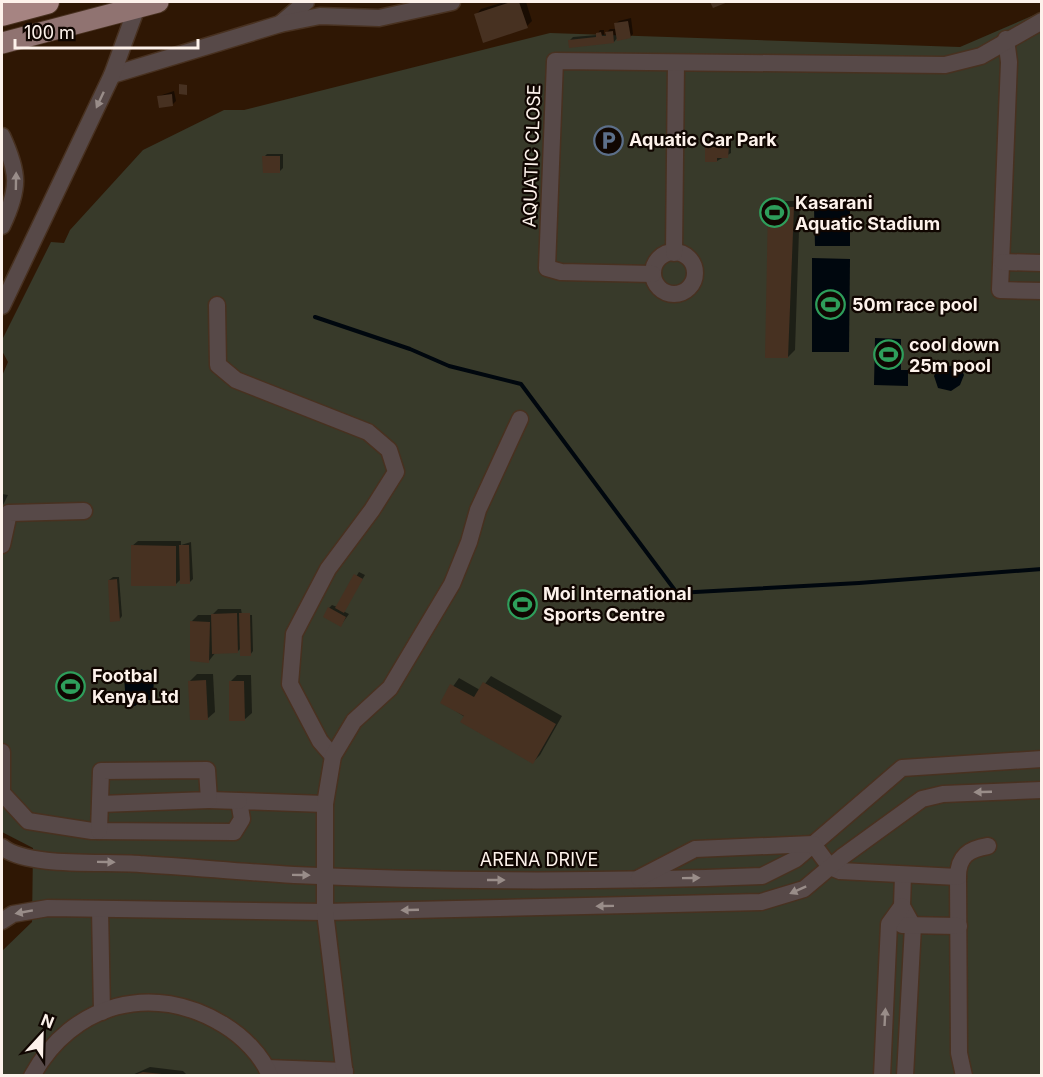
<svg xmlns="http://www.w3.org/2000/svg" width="1043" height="1077" font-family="Inter,sans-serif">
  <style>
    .green { fill: #383a2a }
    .water { fill: #00070e }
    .shadow { fill: #0007 }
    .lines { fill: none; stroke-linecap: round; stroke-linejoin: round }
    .stream { stroke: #00070e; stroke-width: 4 }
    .building { fill: #473121 }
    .minor-casing { stroke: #483120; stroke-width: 19 }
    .major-casing { stroke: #483120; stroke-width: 23 }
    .highway-casing { stroke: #483120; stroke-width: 26 }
    .minor { stroke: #574948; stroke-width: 16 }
    .major { stroke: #907371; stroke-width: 21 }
    .highway { stroke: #a68482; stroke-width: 24 }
    .oneway { fill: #998d89 }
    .labels { text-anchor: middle; stroke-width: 4.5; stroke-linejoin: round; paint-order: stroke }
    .poi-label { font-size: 18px; font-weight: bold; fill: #fdf2eb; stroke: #100601; text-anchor: start }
    .street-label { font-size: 18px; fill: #fdf2eb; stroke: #100601 }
  </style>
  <rect width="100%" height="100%" fill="#2f1704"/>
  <path class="green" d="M1041 12V1075H2V951L32 922 33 848 2 832V376L8 362 2 351V340L51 242 64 243 70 230 143 150 224 110H244L550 33 960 47Z"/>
  <g class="water">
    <path d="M814 208H850V246H815Z"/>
    <path d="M812 258 850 259 849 352H812Z"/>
    <path d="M875 338 901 339V370H908V386L874 385Z"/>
    <path d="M959 364 964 375 960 385 951 391 938 388 934 376 937 369Z"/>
    <path d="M141 669 154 675 153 700H143L135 706 126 704 124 676 137 680Z"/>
  </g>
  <g class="shadow">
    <path d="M504 2H526L532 21 527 26 476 15 481 9Z"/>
    <path d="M631 18 633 34 630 37H618L614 42 570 40 573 37 597 35 600 30H604V35L610 29H616L615 24 619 21Z"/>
    <path d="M174 91 176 101 173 104 159 96Z"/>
    <path d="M710 144 731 145V153L717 161 707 148Z"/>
    <path d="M267 154H283V168L280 171 264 157Z"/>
    <path d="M776 201H800L795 350 788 357 769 208Z"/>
    <path d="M2 494 8 495 2 507Z"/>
    <path d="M138 541H181V545L191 542 193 579 189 583 182 578 176 584 132 546Z"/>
    <path d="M359 572 365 575 343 611 349 614 341 625 329 608 332 605 337 607Z"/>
    <path d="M113 577H119L122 616 119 620 109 580Z"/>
    <path d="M218 609H241L242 615H252L253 651 250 655 242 647 237 652H216L208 662 191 622 198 615H212Z"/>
    <path d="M197 674H213L215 712 207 719 190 681Z"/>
    <path d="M237 675H251L252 713 244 720 230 682Z"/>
    <path d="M491 676 562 716 540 755 533 762 442 702 459 678 480 690Z"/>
    <path d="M150 1067 183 1071 188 1076H130Z"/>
  </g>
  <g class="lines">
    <path class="stream" d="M315 317 410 349 449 366 521 384 677 593 859 583 1042 569"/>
  </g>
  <g class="building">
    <path d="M511 2H519L528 28 483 43 474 14Z"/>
    <path d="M710 2H728L713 8Z"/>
    <path d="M628 21 631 38 617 41 614 23Z"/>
    <path d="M613 31 614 43 569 48 568 40 596 37V33L601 32 602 36H606L605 32Z"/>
    <path d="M179 84 187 85V95L179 94Z"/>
    <path d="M172 94 173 106 159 108 157 96Z"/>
    <path d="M705 147H729L728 158H717V162H705Z"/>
    <path d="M262 156H280V173H263Z"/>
    <path d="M768 207H794L788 358H765Z"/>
    <path d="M131 545 176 546V586H131Z"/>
    <path d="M179 545H189L190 584H180Z"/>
    <path d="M354 574 363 579 344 613 335 608Z"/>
    <path d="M117 579 120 621 110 622 108 580Z"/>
    <path d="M328 607 346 617 341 627 323 617Z"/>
    <path d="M237 613 238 653 212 654 211 614Z"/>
    <path d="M239 613H250L251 656H240Z"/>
    <path d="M190 621 210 622 209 663 190 661Z"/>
    <path d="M206 680 208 720H190L188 681Z"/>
    <path d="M229 681H244L245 721H229Z"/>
    <path d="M483 682 556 724 533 764 460 722 464 716 440 703 450 684 474 697Z"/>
    <path d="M143 1072 162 1074V1075H134Z"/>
  </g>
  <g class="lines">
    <defs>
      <g id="minor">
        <path d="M280 24 306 2"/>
        <path d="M1006 39 1009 62 1000 290 1042 291"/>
        <path d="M112 75 280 24 320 16 379 18 452 2"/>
        <path d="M2 136C19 173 20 188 2 226"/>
        <circle cx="674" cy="273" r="21"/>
        <path d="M674 253 676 63"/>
        <path d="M1002 262 1042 263"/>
        <path d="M653 274 561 272 547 268 555 61 945 65 981 56 1042 21"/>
        <path d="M217 305 218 365 236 380 368 432 389 450 396 472 372 510 328 569 294 634 290 684 320 741 333 756"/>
        <path d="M2 306 112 75 137 7"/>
        <path d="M2 545 9 513 84 511"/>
        <path d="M2 752V793L28 821 92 831 234 832 242 819 239 801 325 804"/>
        <path d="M209 800 239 801"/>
        <path d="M99 831 101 771 207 770 209 800 100 804"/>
        <path d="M2 847C28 868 105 861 140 864 191 867 242 872 294 875 450 882 607 882 762 876L796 859 902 768 1042 759"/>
        <path d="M903 875 902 906 913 926 905 1076"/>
        <path d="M958 877 959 1053 964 1076"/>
        <path d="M639 878 695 849 813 844 830 867 840 871 958 877C958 856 969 849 988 846"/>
        <path d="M100 909 102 1012"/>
        <path d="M2 921 13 914 48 908 325 912 761 902 804 889 842 857 922 799 943 794 1042 790"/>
        <path d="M902 925 959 926"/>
        <path d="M267 1068 345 1071"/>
        <path d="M32 1076C72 1003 153 981 224 1025 242 1036 262 1055 270 1076"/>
        <path d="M345 1076 325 912V804L333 756 354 721 390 688 452 584 469 542 478 510 520 419"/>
        <path d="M882 1076 889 924 902 906"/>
      </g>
      <path id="major" d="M2 43 158 2"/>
      <path id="highway" d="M2 14 47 2"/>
    </defs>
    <use href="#minor" class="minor-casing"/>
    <use href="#major" class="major-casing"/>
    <use href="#highway" class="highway-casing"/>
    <use href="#minor" class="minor"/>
    <use href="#major" class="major"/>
    <use href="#highway" class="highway"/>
  </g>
  <defs><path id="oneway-solid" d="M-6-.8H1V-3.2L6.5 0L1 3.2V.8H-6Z" transform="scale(1.5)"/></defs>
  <g class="oneway">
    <use href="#oneway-solid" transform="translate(100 100) rotate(115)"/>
    <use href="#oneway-solid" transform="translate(16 181) rotate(-89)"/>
    <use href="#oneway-solid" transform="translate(983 792) rotate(178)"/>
    <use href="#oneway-solid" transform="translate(106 862) rotate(1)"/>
    <use href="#oneway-solid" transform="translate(301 875) rotate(1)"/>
    <use href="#oneway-solid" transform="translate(691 878) rotate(-1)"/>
    <use href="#oneway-solid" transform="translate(496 880)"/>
    <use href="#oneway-solid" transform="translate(798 890) rotate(156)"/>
    <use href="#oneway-solid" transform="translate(605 906) rotate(179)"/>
    <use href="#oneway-solid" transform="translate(410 910) rotate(178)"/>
    <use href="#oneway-solid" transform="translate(24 912) rotate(170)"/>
    <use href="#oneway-solid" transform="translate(885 1017) rotate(-87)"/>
  </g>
  <defs>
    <symbol id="parking-ring" viewBox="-11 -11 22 22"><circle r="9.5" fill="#100601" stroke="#5c6f8a" stroke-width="1.5"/><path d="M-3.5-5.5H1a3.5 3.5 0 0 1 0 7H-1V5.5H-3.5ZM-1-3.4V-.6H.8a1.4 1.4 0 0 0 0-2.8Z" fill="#5c6f8a"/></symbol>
    <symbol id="stadium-ring" viewBox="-11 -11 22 22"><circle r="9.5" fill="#100601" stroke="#2e9e5b" stroke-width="1.5"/><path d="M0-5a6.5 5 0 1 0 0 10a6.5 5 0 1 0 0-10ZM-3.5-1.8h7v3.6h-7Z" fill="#2e9e5b"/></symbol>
  </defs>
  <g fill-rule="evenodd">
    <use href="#parking-ring" x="592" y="124" width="33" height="33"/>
    <use href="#stadium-ring" x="758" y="196" width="33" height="33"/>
    <use href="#stadium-ring" x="814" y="288" width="33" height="33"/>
    <use href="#stadium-ring" x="872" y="338" width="33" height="33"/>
    <use href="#stadium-ring" x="506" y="588" width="33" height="33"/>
    <use href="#stadium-ring" x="54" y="670" width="33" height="33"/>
  </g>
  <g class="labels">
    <g class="poi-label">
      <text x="629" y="146">Aquatic Car Park</text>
      <text x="795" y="209">Kasarani<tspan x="795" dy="21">Aquatic Stadium</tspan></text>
      <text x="852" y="311">50m race pool</text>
      <text x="909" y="351">cool down<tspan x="909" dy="21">25m pool</tspan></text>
      <text x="543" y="600">Moi International<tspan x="543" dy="21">Sports Centre</tspan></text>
      <text x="92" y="682">Footbal<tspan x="92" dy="21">Kenya Ltd</tspan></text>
    </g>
    <g class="street-label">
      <text transform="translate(532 156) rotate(-88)" y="6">AQUATIC CLOSE</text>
      <text x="539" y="866">ARENA DRIVE</text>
    </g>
  </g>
  <rect width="1043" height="1077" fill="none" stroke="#fdf2eb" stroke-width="6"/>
  <g transform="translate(42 1035) rotate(22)" stroke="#100601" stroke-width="4.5" paint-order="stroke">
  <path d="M0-4.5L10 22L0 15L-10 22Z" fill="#fdf2eb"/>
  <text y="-9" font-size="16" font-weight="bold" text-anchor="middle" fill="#fdf2eb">N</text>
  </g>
  <path d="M15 39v9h183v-9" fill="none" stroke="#fdf2eb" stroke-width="3"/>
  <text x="24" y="39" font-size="18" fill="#fdf2eb" stroke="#100601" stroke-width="4.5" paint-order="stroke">100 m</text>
</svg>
